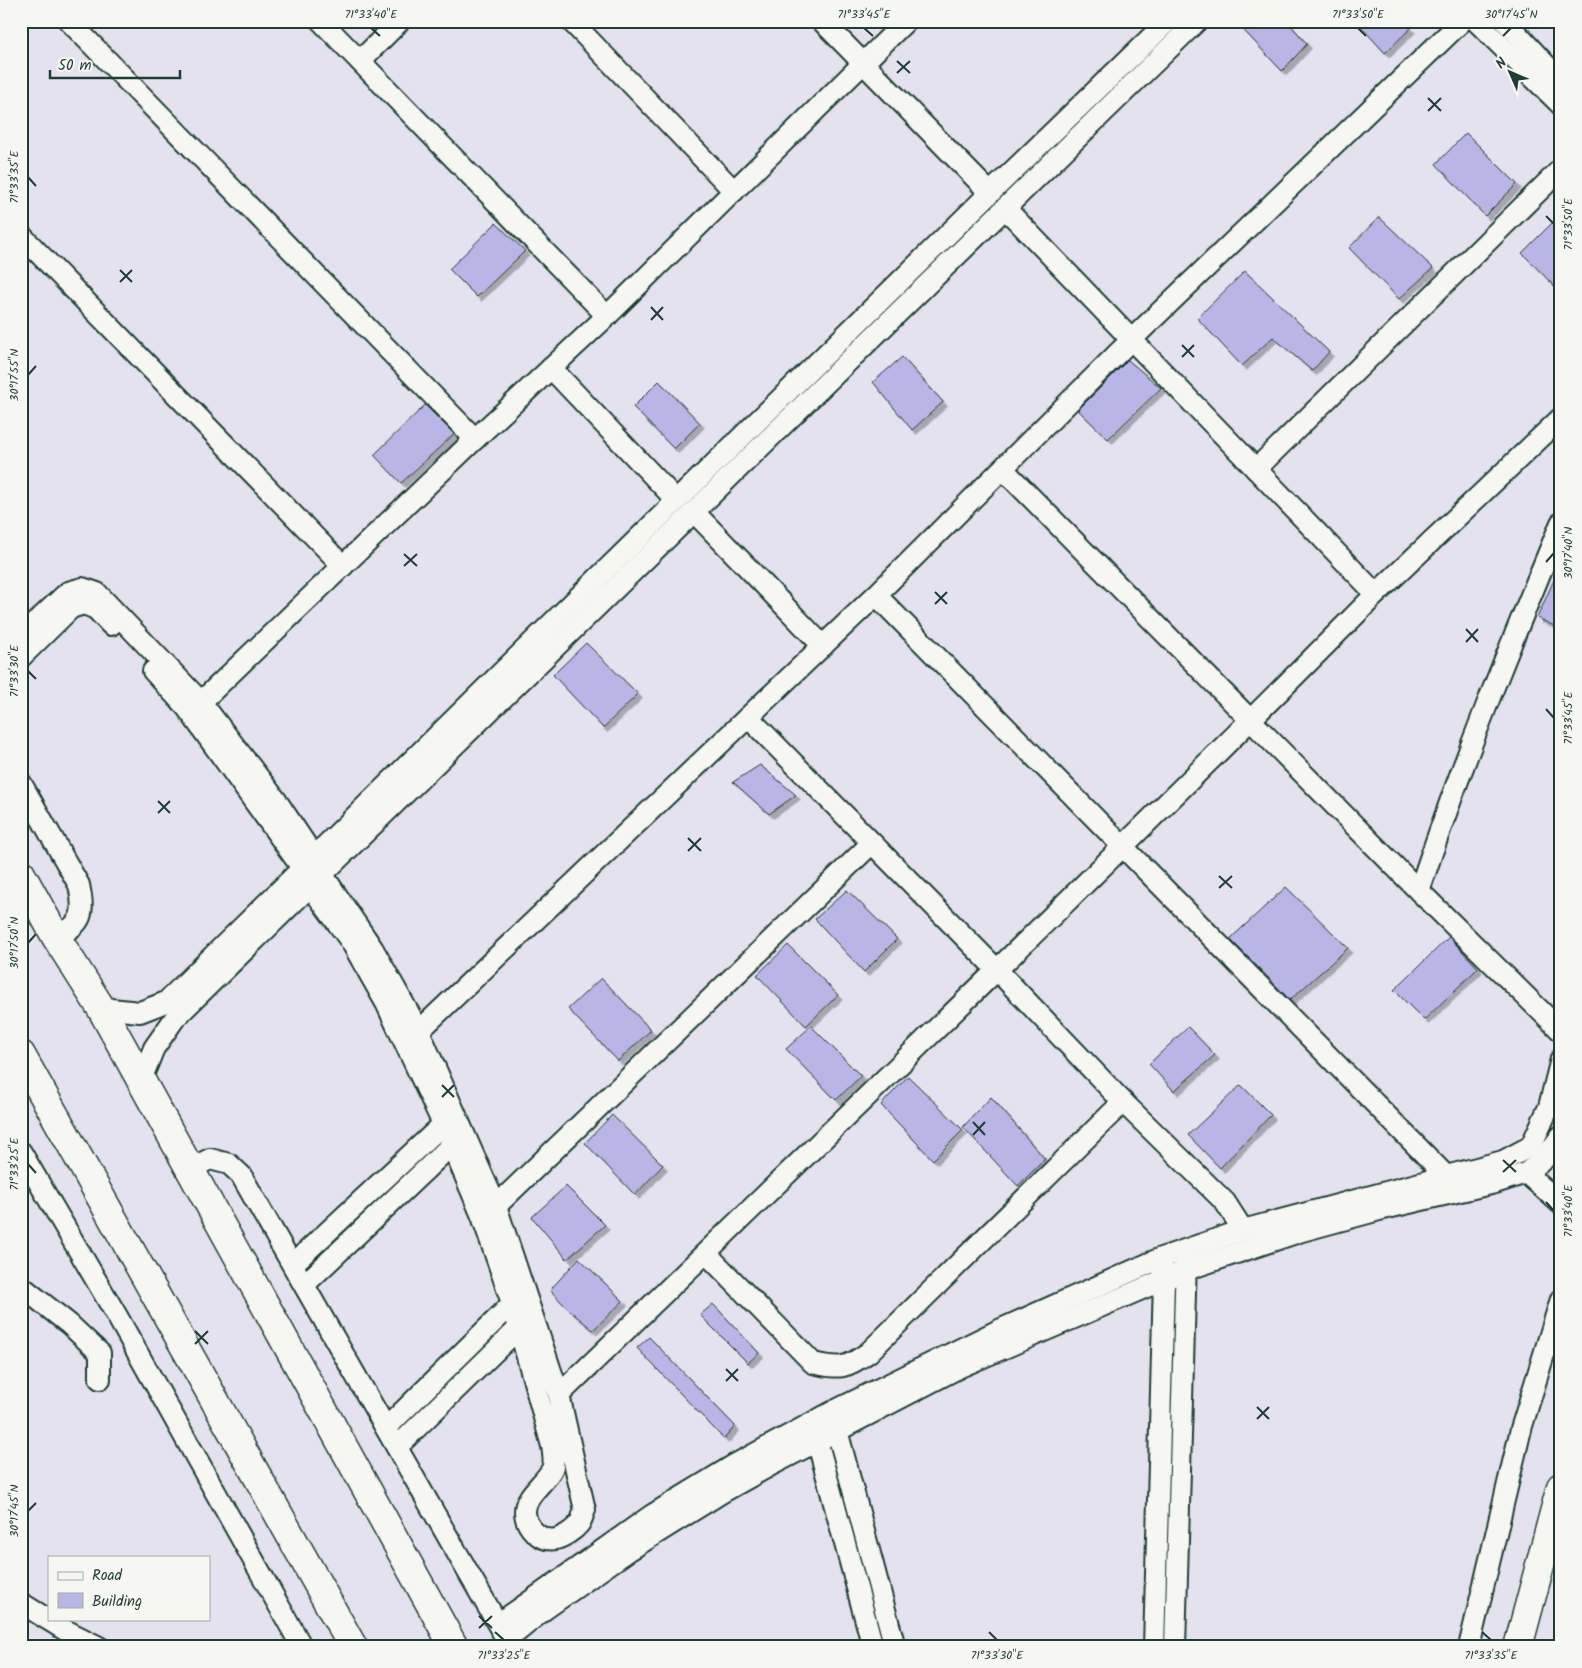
<svg xmlns="http://www.w3.org/2000/svg" width="1582" height="1668" font-family="Kalam,sans-serif">
  <style>
    .building { fill: #bab5e7; stroke: #1f3d34; filter: url(#shadow) }
    .lines { fill: none; stroke-linecap: round; stroke-linejoin: round }
    .minor-casing { stroke: #1f3d34; stroke-width: 24 }
    .secondary-casing { stroke: #1f3d34; stroke-width: 31 }
    .minor { stroke: #f6f6f2; stroke-width: 20 }
    .secondary { stroke: #f6f6f2; stroke-width: 28 }
    .ticks { fill: none; stroke: #1f3d34; stroke-width: 2 }
    .neatline { fill: none; stroke: #1f3d34; stroke-width: 2 }
    .ticks-label { font-size: 12px; text-anchor: middle; fill: #1f3d34 }
  </style>
  <defs>
    <filter id="shadow"><feDropShadow dx="4.5" dy="4.5" stdDeviation="0" flood-color="#0004"/></filter>
  </defs>
  <rect width="100%" height="100%" fill="#e4e2ef"/>
  <filter id="ink" filterUnits="userSpaceOnUse"><feTurbulence type="fractalNoise" baseFrequency=".02" numOctaves="2"/><feDisplacementMap in="SourceGraphic" scale="10" xChannelSelector="R" yChannelSelector="G"/><feConvolveMatrix kernelMatrix="1 2 1 2 8 2 1 2 1" color-interpolation-filters="sRGB"/></filter>
  <g filter="url(#ink)">
    <g class="building">
      <path d="M1235 21H1287L1307 44 1282 71Z"/>
      <path d="M1356 21H1403L1411 28 1385 53Z"/>
      <path d="M1466 133 1517 184 1485 216 1436 164Z"/>
      <path d="M1561 214V293L1522 253Z"/>
      <path d="M1379 217 1433 268 1399 299 1349 248Z"/>
      <path d="M496 223 525 251 477 297 449 269Z"/>
      <path d="M1245 271 1329 352 1312 371 1273 337 1242 366 1197 318Z"/>
      <path d="M902 357 943 402 912 430 873 382Z"/>
      <path d="M1128 360 1161 388 1108 439 1078 410Z"/>
      <path d="M659 381 700 423 674 449 633 407Z"/>
      <path d="M425 405 454 434 401 483 374 455Z"/>
      <path d="M1561 564V629L1537 618Z"/>
      <path d="M586 643 638 694 603 728 553 675Z"/>
      <path d="M760 765 796 795 769 814 733 782Z"/>
      <path d="M1286 887 1348 948 1290 1000 1230 939Z"/>
      <path d="M847 890 897 939 864 972 815 919Z"/>
      <path d="M1449 937 1478 968 1424 1020 1394 990Z"/>
      <path d="M788 945 838 995 806 1026 757 975Z"/>
      <path d="M601 978 651 1030 618 1061 568 1009Z"/>
      <path d="M811 1026 861 1076 836 1100 786 1049Z"/>
      <path d="M1188 1027 1215 1055 1174 1091 1149 1064Z"/>
      <path d="M908 1076 963 1130 933 1160 881 1105Z"/>
      <path d="M1241 1085 1271 1115 1220 1168 1188 1135Z"/>
      <path d="M991 1097 1045 1159 1018 1186 963 1127Z"/>
      <path d="M612 1115 663 1165 635 1195 585 1143Z"/>
      <path d="M566 1186 605 1225 567 1259 532 1217Z"/>
      <path d="M579 1258 623 1301 593 1330 570 1311 550 1290Z"/>
      <path d="M713 1304 759 1353 748 1363 700 1315Z"/>
      <path d="M649 1337 735 1426 724 1439 637 1348Z"/>
    </g>
    <g class="lines">
      <defs>
        <g id="minor">
          <path d="M69 21 475 439"/>
          <path d="M571 21 734 191"/>
          <path d="M822 21 990 193"/>
          <path d="M1476 21 1561 105"/>
          <path d="M1505 21 1561 81"/>
          <path d="M360 61 400 21"/>
          <path d="M21 235 343 566"/>
          <path d="M607 316 906 21"/>
          <path d="M551 368 676 500"/>
          <path d="M1003 469 1419 891 1561 1031"/>
          <path d="M1256 469 1561 169"/>
          <path d="M695 513 823 646"/>
          <path d="M1376 594 1561 418"/>
          <path d="M876 595 1446 1176"/>
          <path d="M21 636 68 592 82 588 97 593 201 702 276 800 314 857"/>
          <path d="M21 657 71 608 84 604 96 609 111 625"/>
          <path d="M153 671 187 708 302 868"/>
          <path d="M201 702 475 439 607 316 321 21"/>
          <path d="M748 717 997 970 1123 1102 1225 1202 1243 1230"/>
          <path d="M21 783 79 885C85 914 83 924 56 937"/>
          <path d="M311 887 352 943 386 1003 443 1124 482 1216 512 1303 552 1446C553 1453 555 1463 552 1469 545 1483 525 1495 525 1511 525 1527 540 1542 556 1539 564 1537 574 1530 579 1524 582 1520 583 1514 585 1510L559 1395 496 1206 419 1031 373 949 323 875"/>
          <path d="M1419 891C1461 765 1510 645 1561 523"/>
          <path d="M101 1008 140 1012 166 1002 990 193 1168 21"/>
          <path d="M419 1031 876 595 1132 339 1462 21"/>
          <path d="M141 1080 154 1048 175 1018 1197 21"/>
          <path d="M21 1152 117 1316 302 1647"/>
          <path d="M190 1169 210 1159 229 1164 241 1175 504 1635"/>
          <path d="M1526 1173 1561 1204"/>
          <path d="M496 1206 872 843"/>
          <path d="M706 1253 813 1363C840 1369 846 1369 869 1352L1123 1102"/>
          <path d="M293 1264 452 1116"/>
          <path d="M305 1284 461 1136"/>
          <path d="M21 1286 69 1324 100 1353V1379"/>
          <path d="M559 1395C833 1129 1108 865 1376 594L1005 208"/>
          <path d="M834 1419 895 1647"/>
          <path d="M386 1428 520 1296"/>
          <path d="M814 1429 873 1647"/>
          <path d="M397 1447 527 1320"/>
          <path d="M21 1603 65 1630 99 1647"/>
          <path d="M498 1624 652 1515 734 1465 832 1412 997 1331 1161 1258 1243 1230 1503 1161 1531 1146 1549 1107 1561 1059"/>
          <path d="M507 1640 545 1609 628 1551 721 1493 773 1464 960 1367 1186 1270 1302 1231 1379 1210 1495 1183 1526 1173 1544 1159 1561 1136"/>
          <path d="M1154 1647 1164 1280 1163 1269"/>
          <path d="M1175 1647 1186 1258"/>
          <path d="M1469 1647 1521 1429 1561 1299"/>
        </g>
        <g id="secondary">
          <path d="M21 874 56 937 101 1008 454 1647"/>
          <path d="M21 1055 353 1647"/>
          <path d="M1518 1647 1561 1487"/>
        </g>
      </defs>
      <use href="#minor" class="minor-casing"/>
      <use href="#secondary" class="secondary-casing"/>
      <use href="#minor" class="minor"/>
      <use href="#secondary" class="secondary"/>
    </g>
  </g>
  <path class="ticks" d="M371 28 380 36M864 28 873 36M1358 28 1366 36M1503 36 1511 28M897 61 910 73M897 73 910 61M1428 98 1441 111M1428 111 1441 98M28 177 36 186M1546 216 1554 224M120 270 132 282M120 282 132 270M651 307 663 320M651 320 663 307M1182 345 1194 357M1182 357 1194 345M28 375 36 366M404 554 417 566M1546 562 1554 553M404 566 417 554M935 592 947 604M935 604 947 592M1466 629 1478 642M1466 642 1478 629M28 671 36 679M1546 709 1554 718M158 801 170 813M158 813 170 801M688 838 701 851M688 851 701 838M1219 876 1232 888M1219 888 1232 876M28 943 36 934M442 1085 454 1097M442 1097 454 1085M973 1122 985 1135M973 1135 985 1122M1503 1160 1516 1172M28 1164 36 1173M1503 1172 1516 1160M1546 1202 1554 1211M195 1331 208 1344M195 1344 208 1331M726 1369 738 1381M726 1381 738 1369M1257 1407 1269 1419M1257 1419 1269 1407M28 1511 36 1503M479 1616 492 1628M479 1628 492 1616M495 1632 504 1640M989 1632 997 1640M1482 1632 1491 1640"/>
  <rect width="1582" height="1668" fill="none" stroke="#f6f6f2" stroke-width="55"/>
  <rect x="48" y="1556" width="162" height="65" fill="#f6f6f2" stroke="#a0aca6"/>
  <rect x="58" y="1572" width="25" height="8" fill="#f6f6f2" stroke="#a0aca6"/>
  <text x="92" y="1580" font-size="15" fill="#1f3d34">Road</text>
  <rect x="58" y="1593" width="25" height="15" fill="#bab5e7" stroke="#a0aca6"/>
  <text x="92" y="1606" font-size="15" fill="#1f3d34">Building</text>
  <g transform="translate(1510 72) rotate(315)" stroke="#f6f6f2" stroke-width="4" paint-order="stroke">
  <path d="M0-4L9 19L0 12L-9 19Z" fill="#1f3d34"/>
  <text y="-8" font-size="14" font-weight="bold" text-anchor="middle" fill="#1f3d34">N</text>
  </g>
  <path d="M50 70v8h130v-8" fill="none" stroke="#1f3d34" stroke-width="2.5"/>
  <text x="58" y="70" font-size="15" fill="#1f3d34" stroke="#f6f6f2" stroke-width="4" paint-order="stroke">50 m</text>
  <rect x="28" y="28" width="1526" height="1612" class="neatline"/>
  <g class="ticks-label">
    <text x="371" y="18">71°33'40"E</text>
    <text x="864" y="18">71°33'45"E</text>
    <text x="1358" y="18">71°33'50"E</text>
    <text x="1511" y="18">30°17'45"N</text>
    <text transform="translate(14 177) rotate(-90)" y="4">71°33'35"E</text>
    <text transform="translate(1568 224) rotate(-90)" y="4">71°33'50"E</text>
    <text transform="translate(14 375) rotate(-90)" y="4">30°17'55"N</text>
    <text transform="translate(1568 553) rotate(-90)" y="4">30°17'40"N</text>
    <text transform="translate(14 671) rotate(-90)" y="4">71°33'30"E</text>
    <text transform="translate(1568 718) rotate(-90)" y="4">71°33'45"E</text>
    <text transform="translate(14 943) rotate(-90)" y="4">30°17'50"N</text>
    <text transform="translate(14 1164) rotate(-90)" y="4">71°33'25"E</text>
    <text transform="translate(1568 1211) rotate(-90)" y="4">71°33'40"E</text>
    <text transform="translate(14 1511) rotate(-90)" y="4">30°17'45"N</text>
    <text x="504" y="1659">71°33'25"E</text>
    <text x="997" y="1659">71°33'30"E</text>
    <text x="1491" y="1659">71°33'35"E</text>
  </g>
</svg>
